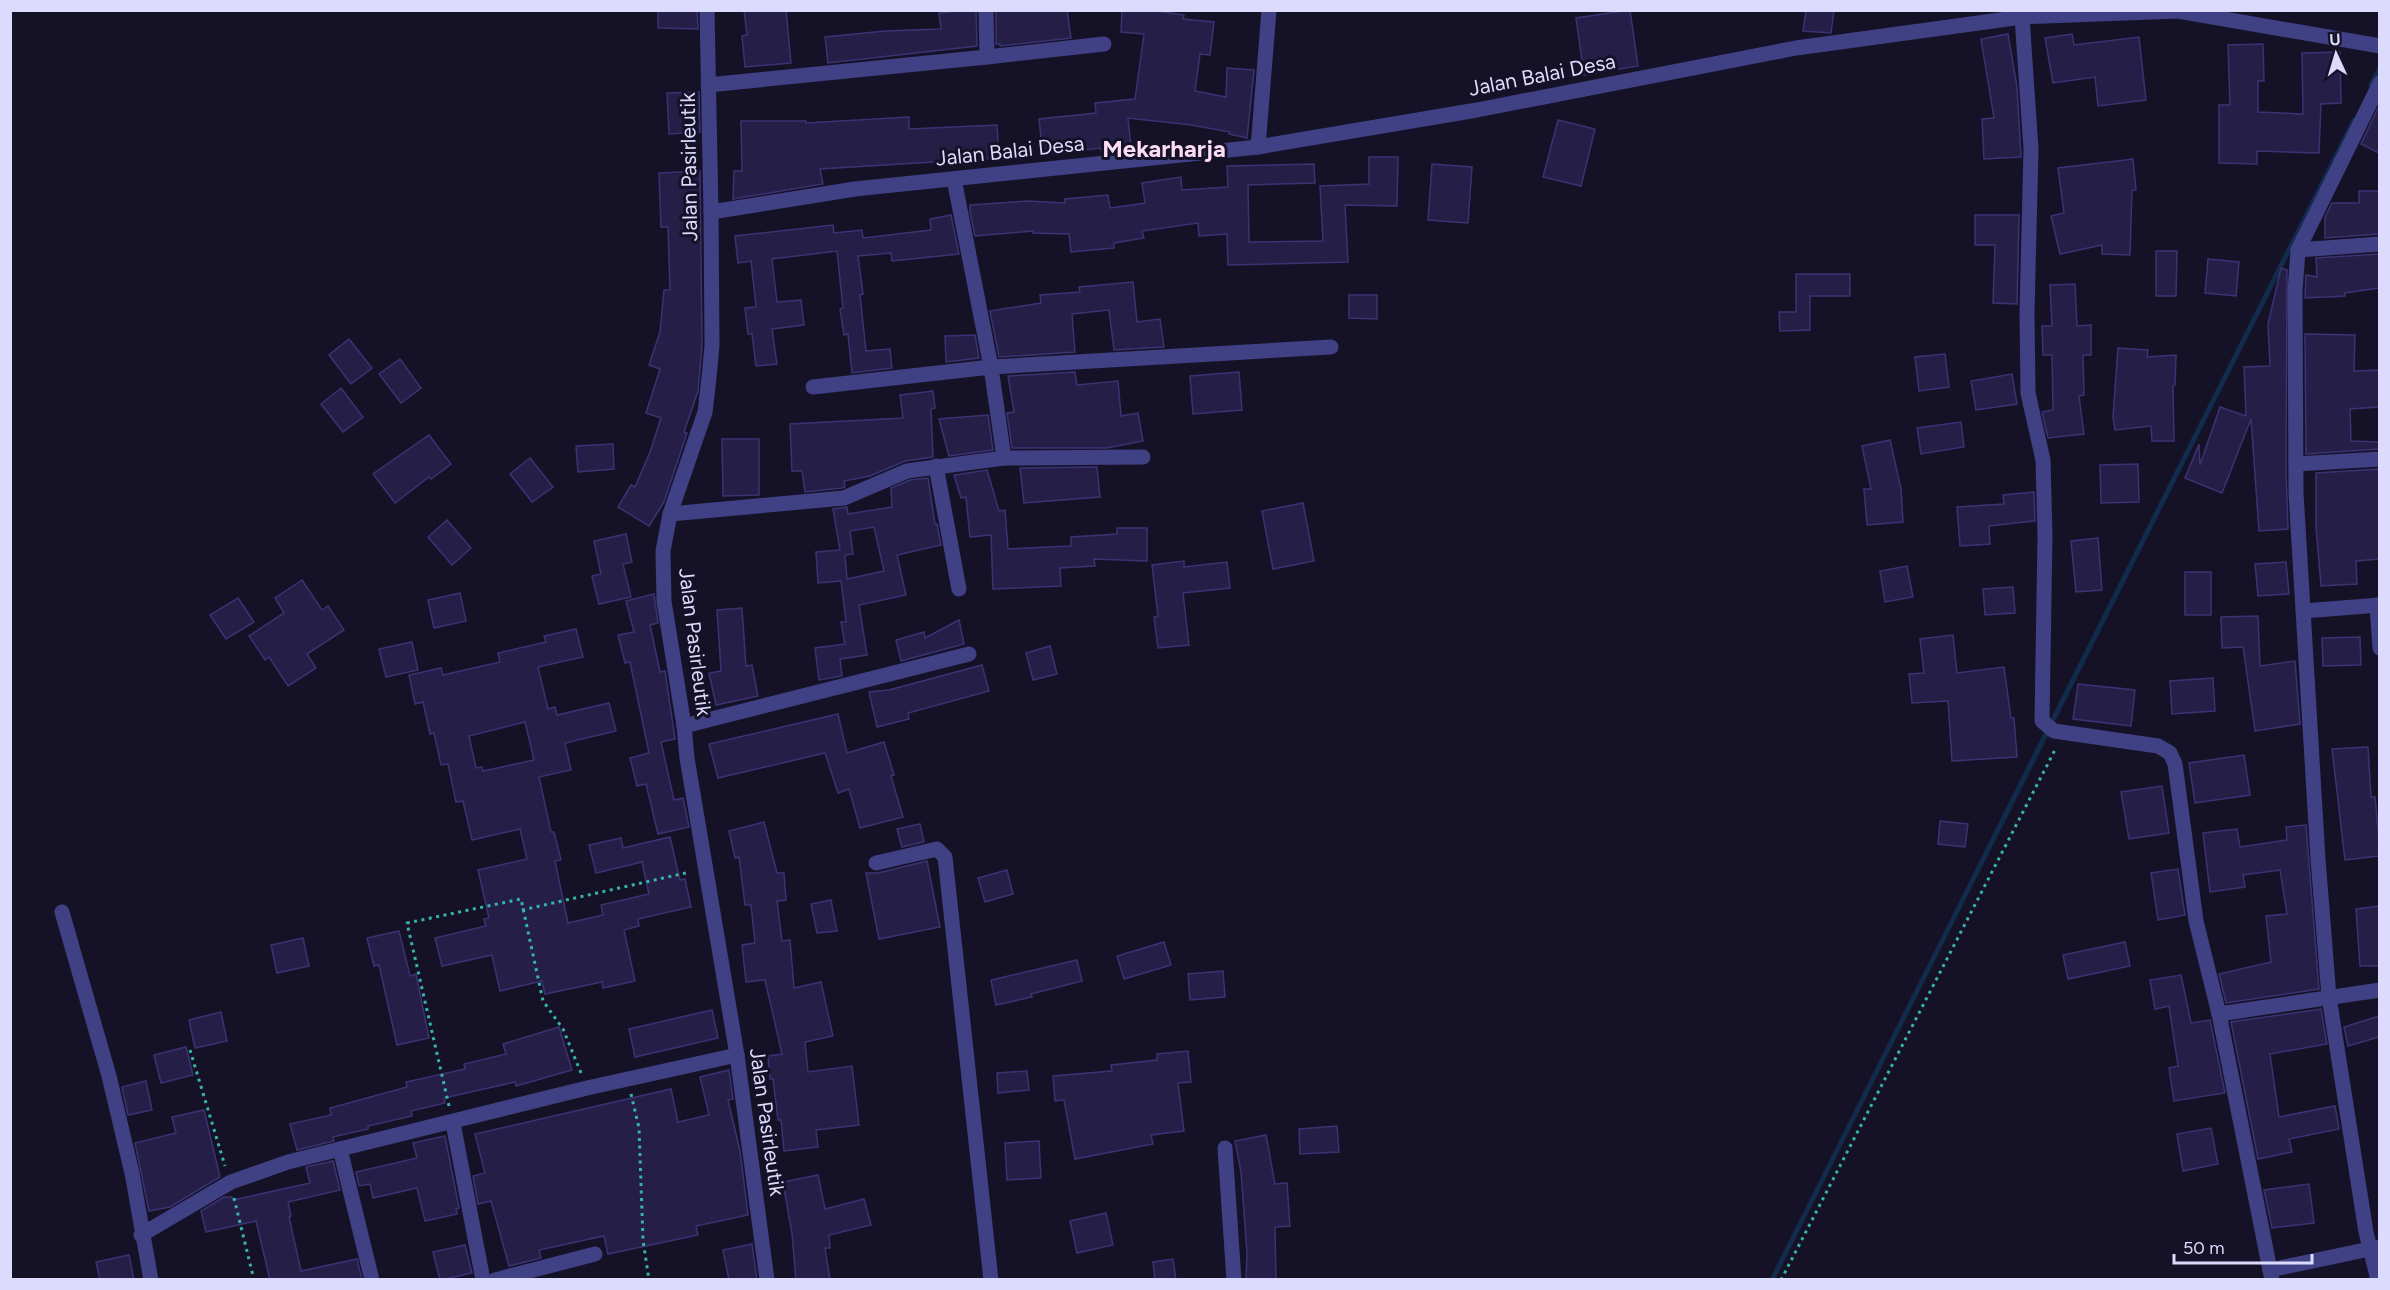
<svg xmlns="http://www.w3.org/2000/svg" width="2390" height="1290" font-family="Figtree,sans-serif">
  <style>
    .lines { fill: none; stroke-linecap: round; stroke-linejoin: round }
    .stream { stroke: #122b4c; stroke-width: 5 }
    .building { fill: #251f48; stroke: #3c3273; stroke-width: 1.5; fill-rule: evenodd }
    .path { stroke: #37b4a7; stroke-width: 3; stroke-dasharray: 3 4.5; stroke-linecap: butt }
    .minor { stroke: #404084; stroke-width: 15 }
    .labels { text-anchor: middle; stroke-width: 6; stroke-linejoin: round; paint-order: stroke }
    .street-label { font-size: 21px; fill: #dddbfd; stroke: #151228 }
    .quarter-label { font-size: 24px; font-weight: bold; fill: #fdddf3; stroke: #151228 }
  </style>
  <rect width="100%" height="100%" fill="#151228"/>
  <g class="lines">
    <g class="stream">
      <path d="M2371 85 2380 68"/>
      <path d="M1772 1280 2354 120"/>
    </g>
  </g>
  <g class="building">
    <path d="M658 10H697L698 29 658 28Z"/>
    <path d="M744 10H786L791 63 745 67 742 36 747 35Z"/>
    <path d="M964 10H976L977 46 828 63 825 37 885 31 941 29 939 13Z"/>
    <path d="M996 10H1067L1071 38 1000 46V44H996Z"/>
    <path d="M1122 10H1150L1184 15 1183 19 1214 22 1210 55 1200 54 1195 91 1226 97 1227 68 1254 70 1247 138 1229 134 1230 132 1191 125 1128 118 1131 147 1101 151V148L1043 155 1039 119 1096 113 1095 103 1135 99 1144 34 1121 32Z"/>
    <path d="M1630 10 1638 66 1584 75 1576 18Z"/>
    <path d="M1806 10H1834L1831 33 1803 31Z"/>
    <path d="M2008 34 2017 87 2021 157 1984 159 1982 119 1994 118 1981 39Z"/>
    <path d="M2072 34 2074 45 2139 37 2146 100 2098 106 2095 77 2053 83 2045 38Z"/>
    <path d="M2263 44 2264 81H2258V112L2303 114 2302 53 2340 52 2341 103 2321 104 2319 153 2257 151V164L2219 163V105H2230L2228 45Z"/>
    <path d="M699 92 700 132 669 134 667 93Z"/>
    <path d="M2379 106V153L2361 144Z"/>
    <path d="M909 117V129L997 125 999 158 820 169 823 184 733 199 734 171H742L741 121H806V123Z"/>
    <path d="M1558 120 1595 129 1581 186 1543 177Z"/>
    <path d="M1369 157H1398L1397 206 1345 205 1348 262 1228 265 1227 234 1199 236 1198 223 1142 231 1144 238 1114 243V248L1071 252 1069 234 1033 233V231L975 236 970 212V205L1028 201 1065 203V199L1108 195 1110 208 1145 203 1142 183 1181 177 1182 190 1228 187 1227 166 1314 164 1315 183 1248 185 1249 242 1323 241 1320 186 1369 184Z"/>
    <path d="M2133 159 2136 190H2132L2130 255 2102 254V245L2060 254 2051 216 2064 213 2058 168Z"/>
    <path d="M1432 164 1472 167 1468 223 1428 220Z"/>
    <path d="M700 171 702 345 698 391 684 432 687 433 664 502 649 526 618 507 631 485 635 487 650 452 661 418 646 413 660 369 649 365 660 332 664 290H670L668 227H661L659 173Z"/>
    <path d="M2359 191H2379V234L2325 238V217L2332 203H2359Z"/>
    <path d="M951 215 959 254 892 261 891 253 858 256 863 294 860 295 866 351 890 349 892 368 852 373 848 334 844 335 840 309 843 308 837 251 772 259 777 302 801 300 804 325 772 329 777 364 756 366 752 334H748L745 308 756 307 751 261 738 263 735 236 833 225 834 233 862 230 863 238 931 230 930 219Z"/>
    <path d="M1975 215H2019L2017 304 1993 303 1995 245H1975Z"/>
    <path d="M2156 251H2177L2176 296H2156Z"/>
    <path d="M2379 254V288L2345 293V296L2305 298 2306 275 2317 277 2316 258Z"/>
    <path d="M2208 259 2239 262 2236 296 2205 293Z"/>
    <path d="M2281 268 2287 270 2286 469 2288 529 2259 531 2251 419 2222 493 2185 478 2199 444 2200 465 2220 407 2246 416 2244 367 2270 366 2268 324Z"/>
    <path d="M1796 274H1850V296H1810V330L1780 331 1779 312H1796Z"/>
    <path d="M1133 282 1137 322 1160 319 1164 347 1114 350 1109 310 1072 314 1075 352 999 357 990 311 1041 303 1040 295 1080 292 1079 287Z"/>
    <path d="M2075 284 2077 326 2091 325V355H2083L2084 395 2079 396 2084 434 2048 438 2042 412 2053 410 2052 355H2043L2042 326H2052L2050 285Z"/>
    <path d="M1349 295H1377V319L1349 318Z"/>
    <path d="M2305 334 2355 335 2354 371 2379 370V407L2350 409 2351 441 2379 442V449L2306 454Z"/>
    <path d="M975 335 979 358 946 362 945 336Z"/>
    <path d="M349 339 372 368 351 384 329 355Z"/>
    <path d="M2118 348 2148 350 2147 357 2176 355 2175 385 2173 386 2174 441H2152L2151 426 2115 430 2113 417Z"/>
    <path d="M1945 354 1949 387 1919 391 1915 357Z"/>
    <path d="M400 359 421 388 401 403 379 374Z"/>
    <path d="M1075 372 1077 385 1118 381 1121 416 1138 413 1143 441 1107 448H1012L1007 413 1014 412 1008 376Z"/>
    <path d="M1239 372 1242 410 1193 414 1190 376Z"/>
    <path d="M2012 374 2017 404 1976 410 1971 381Z"/>
    <path d="M341 388 363 417 343 432 321 404Z"/>
    <path d="M933 391 935 408 931 409 933 457 905 461 870 476 844 481 845 487 842 488 805 492 802 471H792L790 424 903 418 900 395Z"/>
    <path d="M988 415 993 450 949 456 939 419Z"/>
    <path d="M1961 422 1964 447 1921 454 1917 428Z"/>
    <path d="M429 435 451 464 431 479 429 477 395 503 373 474Z"/>
    <path d="M722 439H759V495L723 496Z"/>
    <path d="M1890 440 1901 489 1903 522 1867 525 1864 489H1871L1862 446Z"/>
    <path d="M613 444 614 469 578 472 576 446Z"/>
    <path d="M530 458 553 487 532 502 510 474Z"/>
    <path d="M2138 464 2139 502 2101 503 2100 465Z"/>
    <path d="M1097 467 1100 497 1024 503 1020 468Z"/>
    <path d="M2379 469V559L2356 561 2357 584 2321 586 2316 527V473Z"/>
    <path d="M987 470 999 511 1005 510 1008 549 1071 546V537L1117 534V528H1147V561L1094 559 1095 566 1060 568 1061 586 993 589 991 535 970 537 966 497 961 498 954 475Z"/>
    <path d="M928 478 935 524H937L941 545 897 555 906 595 859 605 867 655 840 659 842 676 819 680 815 648 845 644 841 622H846L841 581 818 583 816 552 840 550 833 509 847 507 848 514 892 507 891 488 910 480ZM874 527 884 571 847 579 845 555 853 554 850 531Z"/>
    <path d="M2034 492 2035 521 1989 526 1990 544 1960 546 1957 507 2004 504 2003 495Z"/>
    <path d="M1303 503 1314 561 1273 569 1262 511Z"/>
    <path d="M447 520 471 548 452 565 428 537Z"/>
    <path d="M626 534 632 562 623 564 631 597 599 604 592 576 601 574 594 541Z"/>
    <path d="M2098 538 2102 590 2076 592 2071 541Z"/>
    <path d="M1184 561V567L1227 562 1230 588 1183 593 1189 645 1158 648 1154 617 1158 616 1152 565Z"/>
    <path d="M2286 562 2289 594 2258 596 2255 564Z"/>
    <path d="M1907 566 1913 597 1885 602 1880 571Z"/>
    <rect x="2185" y="572" width="26" height="43"/>
    <path d="M302 580 322 610 328 606 344 630 307 654 316 668 288 686 269 657 265 660 249 636 284 613 275 598Z"/>
    <path d="M2013 587 2015 613 1985 615 1983 589Z"/>
    <path d="M460 593 466 621 434 628 428 600Z"/>
    <path d="M654 594 658 623 650 625 660 672 665 671 675 739 661 742 674 800 683 798 689 827 658 834 646 784 637 786 630 758 649 753 630 662 625 663 618 635 634 632 626 601Z"/>
    <path d="M238 598 254 622 226 639 210 615Z"/>
    <path d="M742 608 746 666 752 665 758 696 716 705 709 673 721 671 717 610Z"/>
    <path d="M2258 616 2260 666 2295 661 2300 724 2255 731 2243 647 2222 648 2221 617Z"/>
    <path d="M959 620 964 644 901 661 896 640 924 632 925 638Z"/>
    <path d="M576 629 583 657 538 667 548 709 555 707 557 715 609 703 616 731 565 743 571 770 539 777 551 832H554L561 860 555 861 568 923 603 915 601 905 649 894 642 862 596 873 589 845 621 838 623 848 670 837 680 880 685 879 691 907 638 919 639 926 624 930 635 981 603 988 602 982 545 994 542 981 500 991 492 955 442 966 435 938 486 926 484 919 489 918 478 870 527 859 520 829 472 840 463 801 456 802 448 764 441 765 434 733 430 734 423 702 415 704 409 675 441 668 443 675 500 662 498 653 546 642 544 636ZM525 722 534 760 483 771 482 767 476 768 469 736Z"/>
    <path d="M1953 635 1957 673 2004 667 2011 718H2014L2017 757 1952 761 1948 701 1912 703 1909 674 1924 673 1920 639Z"/>
    <path d="M2360 637 2361 665 2323 666 2322 638Z"/>
    <path d="M412 642 418 670 386 677 379 649Z"/>
    <path d="M1050 646 1057 674 1033 680 1026 653Z"/>
    <path d="M982 665 989 691 908 713 909 719 877 727 869 692 889 690Z"/>
    <path d="M2213 678 2215 711 2172 714 2170 681Z"/>
    <path d="M2078 684 2135 690 2131 726 2073 719Z"/>
    <path d="M838 714 847 753 884 742 894 775 891 776 903 817 860 828 849 789 838 793 825 753 718 778 709 744Z"/>
    <path d="M2368 747 2371 797H2375L2379 839V856L2345 860 2332 749Z"/>
    <path d="M2244 755 2250 795 2195 803 2189 763Z"/>
    <path d="M2162 786 2169 833 2129 839 2121 792Z"/>
    <path d="M1940 821 1968 824 1965 847 1938 844Z"/>
    <path d="M764 822 777 873H784L786 900 777 901 782 941 790 940 794 988 821 982 833 1036 805 1042 808 1072 852 1066 859 1125 816 1130 818 1147 784 1151 781 1120H778L773 1079H770L768 1056 782 1054 765 980 746 982 742 945 755 943 751 905H745L739 857 735 858 729 831Z"/>
    <path d="M920 824 924 842 902 847 897 829Z"/>
    <path d="M2306 825 2319 989 2226 1003 2219 974 2271 962 2266 916 2287 914 2280 870 2243 875 2245 887 2210 892 2203 833 2237 829 2240 847 2287 840 2286 827Z"/>
    <path d="M927 861 940 927 879 939 866 873H878Z"/>
    <path d="M2178 869 2185 915 2158 920 2151 873Z"/>
    <path d="M1007 870 1013 894 985 902 978 878Z"/>
    <path d="M831 900 837 931 817 933 811 904Z"/>
    <path d="M2379 906V966H2360L2356 909Z"/>
    <path d="M399 931 410 976 416 974 429 1038 397 1045 379 965 374 966 367 938Z"/>
    <path d="M303 938 309 966 277 973 271 945Z"/>
    <path d="M1164 942 1171 965 1124 979 1117 956Z"/>
    <path d="M2125 942 2130 966 2068 979 2063 955Z"/>
    <path d="M1077 960 1082 981 1031 994 1032 997 996 1005 991 980Z"/>
    <path d="M1223 971 1225 997 1190 1000 1188 974Z"/>
    <path d="M2181 975 2191 1023 2210 1020 2225 1093 2174 1101 2169 1068 2178 1066 2169 1006 2155 1009 2150 980Z"/>
    <path d="M2321 1009 2327 1044 2270 1054 2279 1117 2335 1106 2339 1129 2289 1139 2292 1152 2258 1159 2231 1022Z"/>
    <path d="M712 1010 718 1038 635 1057 629 1029Z"/>
    <path d="M221 1012 227 1041 195 1048 189 1020Z"/>
    <path d="M2379 1016V1037L2348 1046 2344 1027Z"/>
    <path d="M559 1027 572 1070 516 1086 515 1082 444 1098 445 1103 411 1111 412 1116 368 1126V1129L333 1137 334 1141 297 1150 290 1124 331 1115 330 1108 407 1087 406 1082 465 1069 464 1064 506 1054 503 1044Z"/>
    <path d="M186 1047 193 1075 161 1083 154 1055Z"/>
    <path d="M1188 1051 1191 1082 1178 1083 1184 1131 1151 1135 1153 1144 1075 1159 1064 1100 1055 1101 1053 1076 1112 1071 1111 1065 1157 1060V1054Z"/>
    <path d="M729 1070 733 1099 728 1100 740 1151 748 1215 696 1226 698 1235 608 1254 604 1236 539 1250 541 1258 509 1266 491 1201 478 1204 473 1176 485 1173 475 1134 671 1089 678 1122 709 1115 700 1077Z"/>
    <path d="M1027 1071 1029 1090 998 1093 997 1073Z"/>
    <path d="M146 1081 152 1110 128 1115 122 1087Z"/>
    <path d="M204 1110 220 1177 170 1207 149 1211 135 1143 176 1133 172 1117Z"/>
    <path d="M1337 1126 1339 1152 1300 1154 1299 1129Z"/>
    <path d="M2211 1128 2218 1164 2183 1171 2177 1134Z"/>
    <path d="M1266 1135 1275 1184 1287 1183 1290 1226 1275 1227 1276 1280H1246L1247 1253 1241 1172 1235 1141Z"/>
    <path d="M445 1136 459 1208 456 1209 457 1214 425 1221 417 1188 373 1198 370 1184 359 1186 356 1172 417 1158 413 1143Z"/>
    <path d="M1039 1141 1041 1178 1007 1180 1005 1143Z"/>
    <path d="M333 1161 340 1190 288 1202 291 1216 289 1217 301 1271 357 1259 362 1280H270L256 1221 206 1232 201 1211 224 1197H232L233 1200 310 1183 306 1167Z"/>
    <path d="M818 1175 825 1209 864 1199 871 1225 829 1235 830 1248H825L830 1280H796L792 1234 783 1182Z"/>
    <path d="M2309 1184 2314 1223 2272 1228 2264 1190Z"/>
    <path d="M1106 1213 1113 1245 1077 1253 1070 1221Z"/>
    <path d="M752 1244 757 1280H729L723 1250Z"/>
    <path d="M465 1245 472 1273 440 1280 433 1252Z"/>
    <path d="M129 1255 134 1280H100L96 1262Z"/>
    <path d="M1173 1259 1176 1280H1155L1153 1262Z"/>
  </g>
  <g class="lines">
    <g class="path">
      <path d="M522 910 690 872"/>
      <path d="M190 1050 225 1166"/>
      <path d="M631 1094 639 1128 643 1240 649 1280"/>
      <path d="M449 1106 407 923 521 899 543 1001 563 1029 581 1073"/>
      <path d="M234 1198 254 1280"/>
      <path d="M1781 1280 2056 748"/>
    </g>
    <g class="minor">
      <path d="M707 10 711 212 712 345 709 378 705 412 670 514 663 551 664 601 684 726 687 758 737 1055 767 1280"/>
      <path d="M2022 17 2031 149 2027 312 2028 393 2043 460 2045 536 2042 721 2054 731 2158 746 2170 753 2175 764 2196 921 2219 1014 2272 1280"/>
      <path d="M987 57 1104 44"/>
      <path d="M708 85 987 57 986 10"/>
      <path d="M1258 147 1269 10"/>
      <path d="M711 212 855 189 1258 147 1477 110 1796 48 2022 17 2178 11 2380 46"/>
      <path d="M2298 250 2380 244"/>
      <path d="M813 387 991 367 954 179"/>
      <path d="M1004 458 1143 457"/>
      <path d="M2296 464 2380 459"/>
      <path d="M936 466 959 589"/>
      <path d="M670 514 844 498 907 471 1004 458 991 367 1331 347"/>
      <path d="M2377 605 2380 648"/>
      <path d="M2303 611 2380 605"/>
      <path d="M684 726 969 654"/>
      <path d="M876 863 937 849 945 857 991 1280"/>
      <path d="M62 912 109 1076 132 1173 151 1280"/>
      <path d="M2219 1014 2380 990"/>
      <path d="M453 1123 483 1280"/>
      <path d="M1225 1148 1234 1280"/>
      <path d="M340 1149 587 1088 737 1055"/>
      <path d="M141 1235 231 1182 288 1162 340 1149 372 1280"/>
      <path d="M2270 1270 2379 1247"/>
      <path d="M495 1280 595 1254"/>
      <path d="M2378 1280 2366 1232 2329 997 2318 859 2296 493 2295 292 2298 250 2380 83"/>
    </g>
  </g>
  <g class="labels">
    <g class="street-label">
      <text transform="translate(1542 75) rotate(-11)" y="7">Jalan Balai Desa</text>
      <text transform="translate(1010 151) rotate(-6)" y="7">Jalan Balai Desa</text>
      <text transform="translate(689 167) rotate(-91)" y="7">Jalan Pasirleutik</text>
      <text transform="translate(695 642) rotate(83)" y="7">Jalan Pasirleutik</text>
      <text transform="translate(767 1122) rotate(82)" y="7">Jalan Pasirleutik</text>
    </g>
    <g class="quarter-label">
      <text x="1164" y="157">Mekarharja</text>
    </g>
  </g>
  <rect width="2390" height="1290" fill="none" stroke="#dddbfd" stroke-width="24"/>
  <g transform="translate(2336 54) rotate(356)" stroke="#151228" stroke-width="4.5" paint-order="stroke">
  <path d="M0-4.5L10 22L0 15L-10 22Z" fill="#dddbfd"/>
  <text y="-9" font-size="16" font-weight="bold" text-anchor="middle" fill="#dddbfd">U</text>
  </g>
  <path d="M2174 1254v9h138v-9" fill="none" stroke="#dddbfd" stroke-width="3"/>
  <text x="2183" y="1254" font-size="18" fill="#dddbfd" stroke="#151228" stroke-width="4.5" paint-order="stroke">50 m</text>
</svg>
